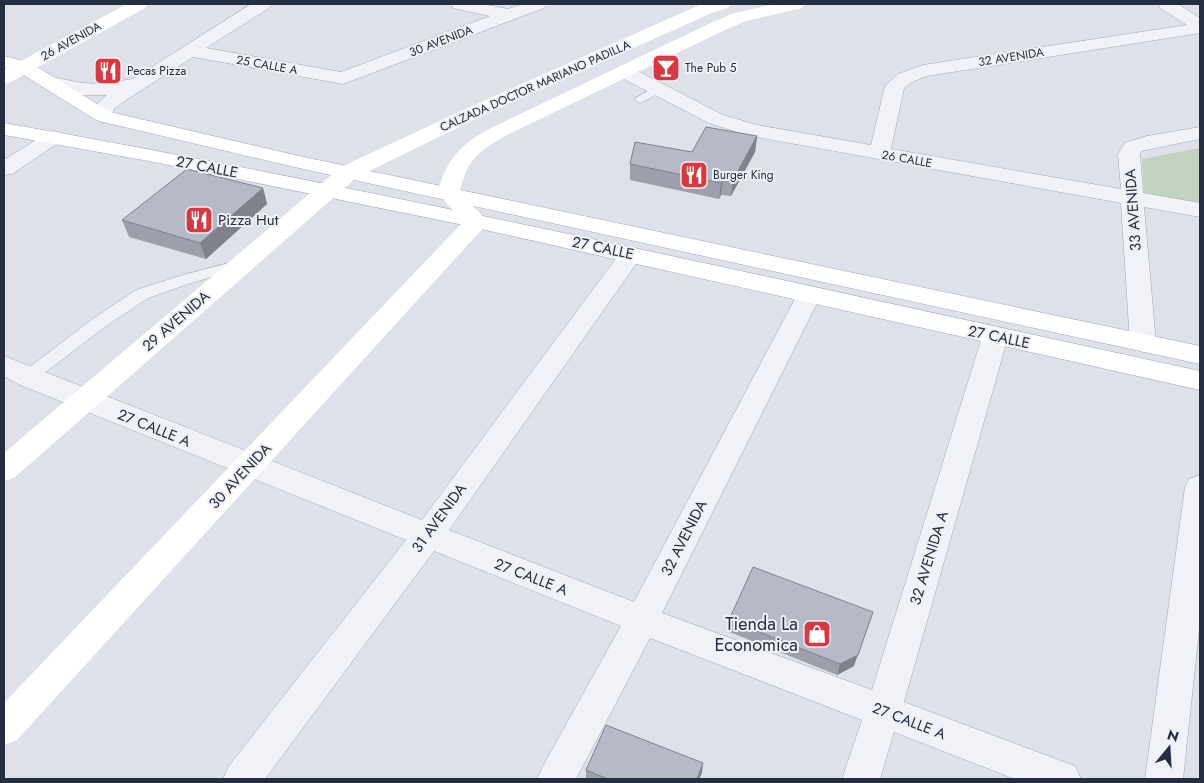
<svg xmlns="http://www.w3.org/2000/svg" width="1204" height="783" font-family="Jost,sans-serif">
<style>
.green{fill:#c2d4be}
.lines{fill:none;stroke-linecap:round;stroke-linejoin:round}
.lane-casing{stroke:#a3a7b3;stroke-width:1}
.street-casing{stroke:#a3a7b3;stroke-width:1}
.primary-casing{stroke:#9ca4b6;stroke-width:1}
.lane{fill:#f1f2f7;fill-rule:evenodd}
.street{fill:#f1f2f7;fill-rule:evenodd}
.secondary{fill:#fff;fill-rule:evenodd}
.primary{fill:#fff;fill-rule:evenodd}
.wall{fill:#9ca0aa}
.shaded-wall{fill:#7f828b}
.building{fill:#b5bac6;stroke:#7f828b}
.labels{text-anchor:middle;stroke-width:4;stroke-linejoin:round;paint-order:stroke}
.far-street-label{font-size:12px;fill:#262d41;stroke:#eef0f6}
.far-poi-label{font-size:12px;fill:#262d41;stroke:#eef0f6;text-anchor:start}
.street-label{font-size:15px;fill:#262d41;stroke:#eef0f6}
.poi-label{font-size:15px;fill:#262d41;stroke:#eef0f6;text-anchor:start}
.near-poi-label{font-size:18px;fill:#262d41;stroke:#eef0f6;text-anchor:end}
</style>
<rect width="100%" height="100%" fill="#dee1e9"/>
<path class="green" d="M 1200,148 L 1200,203 L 1144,193 L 1142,159 Z"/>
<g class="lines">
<defs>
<path id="lane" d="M 658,85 L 662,86 L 664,89 L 662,92 L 640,103 L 634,99 Z
M 240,260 L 245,262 L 248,265 L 245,268 L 194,282 L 148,298 L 106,326 L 34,381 L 28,383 L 22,381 L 19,377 L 22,373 L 94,318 L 136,290 L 183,275 Z"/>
<path id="street" d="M 251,4 L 272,4 L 269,8 L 206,48 L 341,72 L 490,16 L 453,8 L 451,4 L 482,4 L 508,9 L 523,4 L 547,4 L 544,8 L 343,84 L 193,57 L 123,102 L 114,109 L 110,120 L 103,122 L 96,120 L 93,116 L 94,107 L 107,95 L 82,95 L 45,87 L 42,83 L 45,79 L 52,77 L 82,83 L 100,84 L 133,79 Z
M 1158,4 L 1178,4 L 1200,18 L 1200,33 L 927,76 L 912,82 L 904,88 L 891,149 L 1121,189 L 1118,154 L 1125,143 L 1147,136 L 1200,127 L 1200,139 L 1141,151 L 1140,154 L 1143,193 L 1200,203 L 1200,217 L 1144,207 L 1156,343 L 1152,349 L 1143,352 L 1134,349 L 1130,343 L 1121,203 L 746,135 L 709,123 L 618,76 L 615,72 L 618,68 L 625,66 L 632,68 L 723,115 L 757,125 L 871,145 L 885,86 L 898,74 L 923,65 L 1187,25 L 1160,8 Z
M 54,131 L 61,133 L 64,137 L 61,141 L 12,174 L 4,175 L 4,160 L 47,133 Z
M 631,247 L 639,249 L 643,254 L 449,530 L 634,602 L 797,295 L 800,289 L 809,287 L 818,289 L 821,295 L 662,613 L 872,690 L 982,337 L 986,331 L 995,328 L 1004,331 L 1008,337 L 904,702 L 1075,766 L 1081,779 L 1015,779 L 894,732 L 880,779 L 842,779 L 862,720 L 650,638 L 576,779 L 537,779 L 543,766 L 621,626 L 434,551 L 265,779 L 223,779 L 229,766 L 406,540 L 18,384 L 4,376 L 4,356 L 422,520 L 623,249 Z
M 1200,475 L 1200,621 L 1183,779 L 1145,779 L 1185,487 L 1189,479 Z"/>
<path id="primary" d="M 4,56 L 31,63 L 110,112 L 299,156 L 1200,346 L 1200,364 L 299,168 L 103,122 L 96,120 L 17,71 L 4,68 Z
M 4,123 C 405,194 802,285 1200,371 L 1200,390 L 454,223 L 154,162 L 4,135 Z"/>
</defs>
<use href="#lane" class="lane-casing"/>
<use href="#street" class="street-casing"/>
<use href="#primary" class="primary-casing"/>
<use href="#lane" class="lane"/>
<use href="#street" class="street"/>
<path class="secondary" d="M 127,4 L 148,4 L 145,8 L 11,82 L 4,84 L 4,70 Z
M 702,4 L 731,4 L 728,8 L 714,12 L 486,114 L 357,177 L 14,478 L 4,481 L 4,453 L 341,167 L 472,106 Z
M 775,4 L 805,4 L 802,8 L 746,21 L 725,30 L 507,135 C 480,150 466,160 460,192 L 488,222 L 484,227 L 17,740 L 4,745 L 4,703 L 463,222 L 438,193 C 445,160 463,142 493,127 L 713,22 L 734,13 Z"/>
<use href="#primary" class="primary"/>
</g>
<path class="wall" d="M 757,136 L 755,152 L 731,196 L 721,195 L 719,199 L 630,180 L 630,164 L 692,152 Z
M 263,188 L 267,204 L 206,259 L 129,237 L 122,220 Z
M 729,620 L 854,666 L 837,675 L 727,631 Z
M 586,770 L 702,773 L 699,779 L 586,779 Z"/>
<path class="shaded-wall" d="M 757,136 L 755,152 L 731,196 L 733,180 Z
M 723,179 L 721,195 L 719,199 L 721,183 Z
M 263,188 L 267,204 L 206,259 L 200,243 Z
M 873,612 L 854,666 L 837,675 L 840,664 Z
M 703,763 L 702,773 L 699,779 L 697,779 Z"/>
<path class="building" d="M 706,127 L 757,136 L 733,180 L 723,179 L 721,183 L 630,164 L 635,142 L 692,152 Z
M 187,169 L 263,188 L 200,243 L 122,220 Z
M 753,567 L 873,612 L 858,655 L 840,664 L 729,620 Z
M 606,725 L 703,763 L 697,779 L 608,779 L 586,770 Z"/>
<defs>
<symbol id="bar-square" viewBox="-11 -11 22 22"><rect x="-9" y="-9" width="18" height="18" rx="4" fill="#d93840" stroke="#eef0f6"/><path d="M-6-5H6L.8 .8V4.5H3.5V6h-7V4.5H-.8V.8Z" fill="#fff"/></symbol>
<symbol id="restaurant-square" viewBox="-11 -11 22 22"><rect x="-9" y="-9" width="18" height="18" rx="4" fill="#d93840" stroke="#eef0f6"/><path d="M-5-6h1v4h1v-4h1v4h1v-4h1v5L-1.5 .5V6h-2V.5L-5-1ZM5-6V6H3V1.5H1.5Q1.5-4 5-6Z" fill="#fff"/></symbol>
<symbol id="shop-square" viewBox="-11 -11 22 22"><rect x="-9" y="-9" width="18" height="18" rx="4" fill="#d93840" stroke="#eef0f6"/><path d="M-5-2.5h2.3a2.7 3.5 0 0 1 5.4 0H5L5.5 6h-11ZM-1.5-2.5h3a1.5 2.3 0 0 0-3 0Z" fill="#fff"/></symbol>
</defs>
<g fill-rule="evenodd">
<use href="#bar-square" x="650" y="52" width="32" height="32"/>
<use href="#restaurant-square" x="92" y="55" width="32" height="32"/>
<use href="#restaurant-square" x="678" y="159" width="32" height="32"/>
<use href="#restaurant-square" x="183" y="204" width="32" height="32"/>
<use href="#shop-square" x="801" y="618" width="32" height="32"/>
</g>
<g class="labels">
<g class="far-street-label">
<text transform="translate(71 41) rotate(-29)" y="4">26 AVENIDA</text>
<text transform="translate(441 41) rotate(-21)" y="4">30 AVENIDA</text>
<text transform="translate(1011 57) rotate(-9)" y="4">32 AVENIDA</text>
<text transform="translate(267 65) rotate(10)" y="4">25 CALLE A</text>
<text transform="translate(535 86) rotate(-24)" y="4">CALZADA DOCTOR MARIANO PADILLA</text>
<text transform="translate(907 159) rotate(10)" y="4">26 CALLE</text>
</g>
<g class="far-poi-label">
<text x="685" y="72">The Pub 5</text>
<text x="127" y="75">Pecas Pizza</text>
<text x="713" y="179">Burger King</text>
</g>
<g class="street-label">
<text transform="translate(207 167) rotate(11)" y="5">27 CALLE</text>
<text transform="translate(1133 210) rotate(-94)" y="5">33 AVENIDA</text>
<text transform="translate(603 248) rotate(12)" y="5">27 CALLE</text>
<text transform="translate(176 321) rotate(-41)" y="5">29 AVENIDA</text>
<text transform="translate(999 337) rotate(12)" y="5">27 CALLE</text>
<text transform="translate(154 428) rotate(22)" y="5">27 CALLE A</text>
<text transform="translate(240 476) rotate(-47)" y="5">30 AVENIDA</text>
<text transform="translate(439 518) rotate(-54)" y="5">31 AVENIDA</text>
<text transform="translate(684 538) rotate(-63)" y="5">32 AVENIDA</text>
<text transform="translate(929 558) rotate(-73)" y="5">32 AVENIDA A</text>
<text transform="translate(531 577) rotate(21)" y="5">27 CALLE A</text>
<text transform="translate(909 721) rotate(21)" y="5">27 CALLE A</text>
</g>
<g class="poi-label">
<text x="218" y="225">Pizza Hut</text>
</g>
<g class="near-poi-label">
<text x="798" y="630">Tienda La<tspan x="798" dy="21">Economica</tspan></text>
</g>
</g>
<rect width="1204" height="783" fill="none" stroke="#262d41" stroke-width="10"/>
<g transform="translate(1169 748) rotate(18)" stroke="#eef0f6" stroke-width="4" paint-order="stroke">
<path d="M0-4L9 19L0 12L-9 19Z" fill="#262d41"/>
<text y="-8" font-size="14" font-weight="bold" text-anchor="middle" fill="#262d41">N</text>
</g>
</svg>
